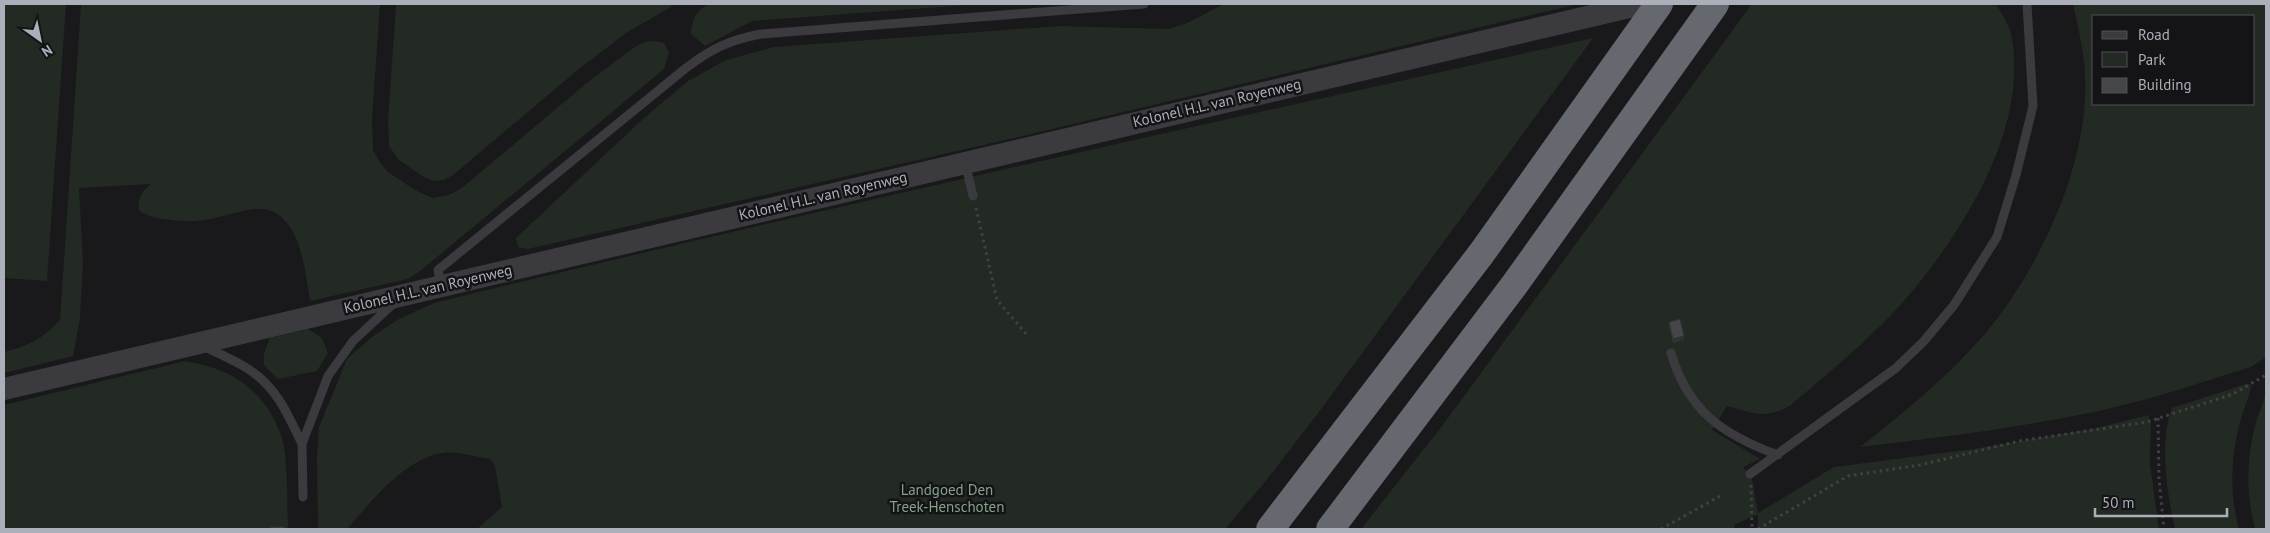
<svg xmlns="http://www.w3.org/2000/svg" width="2270" height="533" font-family="'PT Sans',sans-serif">
<style>
.green{fill:#232a24;fill-rule:evenodd}
.lines{fill:none;stroke-linecap:round;stroke-linejoin:round}
.path{stroke:#404146;stroke-width:3;stroke-dasharray:2.5 4;stroke-linecap:butt}
.service{stroke:#3a3a3f;stroke-width:9}
.tertiary{stroke:#3a3a3f;stroke-width:22}
.motorway{stroke:#666870;stroke-width:28}
.wall{fill:#3b3c40}
.shaded-wall{fill:#303134}
.building{fill:#45464a;stroke:#303134}
.labels{text-anchor:middle;stroke-width:5;stroke-linejoin:round;paint-order:stroke}
.street-label{font-size:15px;fill:#abafb9;stroke:#141316}
.park-label{font-size:15px;fill:#84a387;stroke:#141316}
</style>
<rect width="100%" height="100%" fill="#19181a"/>
<path class="green" d="M 4,4 L 66,4 L 47,281 L 4,278 Z
M 81,4 L 380,4 L 372,120 L 373,150 L 379,161 L 388,172 L 415,190 L 432,198 L 449,195 L 462,188 L 589,81 L 635,47 C 644,41 654,40 664,43 L 669,53 L 664,69 L 419,272 L 408,279 L 310,301 C 304,264 299,196 243,211 C 218,217 198,224 172,220 C 161,219 147,217 139,210 C 137,198 143,190 151,184 L 79,188 L 83,262 L 80,318 L 73,356 L 4,373 L 4,352 C 30,345 41,340 60,320 Z
M 396,4 L 676,4 L 626,33 L 579,69 L 453,175 L 444,180 L 434,181 L 422,176 L 399,160 L 389,146 L 388,121 Z
M 708,4 L 981,4 L 752,21 L 705,46 L 691,34 C 692,19 696,11 708,4 Z
M 1224,4 L 1578,4 L 1014,138 L 528,249 L 518,247 L 516,238 L 644,118 L 688,81 L 726,60 L 774,47 L 1060,26 L 1168,29 L 1185,24 Z
M 1752,4 L 1996,4 C 2002,15 2010,25 2012,38 C 2027,126 1968,223 1915,288 C 1879,332 1834,368 1791,405 C 1766,420 1754,413 1727,406 L 1712,430 L 1760,459 L 1743,467 L 1752,480 L 1758,513 L 1834,467 L 1973,449 L 2097,428 L 2148,415 L 2151,422 L 2150,464 L 2159,529 L 1758,529 L 1758,514 L 1734,525 L 1735,529 L 1361,529 L 1442,426 Z
M 2073,4 L 2266,4 L 2266,357 L 2251,367 C 2199,383 2147,401 2094,412 C 2017,428 1938,438 1860,447 C 1904,413 1947,377 1984,335 C 2039,270 2090,162 2085,75 C 2084,51 2078,27 2073,4 ZM 2094,16 L 2254,16 L 2254,104 L 2094,104 Z
M 1593,38 L 1322,408 L 1265,482 L 1225,529 L 477,529 L 502,507 L 495,466 L 490,459 C 475,457 457,451 443,453 C 405,458 371,502 347,529 L 318,529 L 317,457 L 319,427 L 347,359 L 373,336 L 399,319 L 434,303 C 819,209 1206,124 1593,38 Z
M 308,329 L 322,338 L 328,353 L 317,371 L 278,379 L 264,365 L 264,353 L 270,338 Z
M 185,361 C 221,367 250,380 270,412 C 276,423 282,434 284,447 C 288,473 287,501 288,528 L 4,529 L 4,405 Z
M 2246,384 L 2250,384 L 2251,388 C 2248,400 2243,410 2240,422 C 2231,458 2229,493 2239,529 L 2175,529 C 2167,494 2159,442 2172,408 Z
M 2266,393 L 2266,529 L 2255,529 C 2246,494 2246,461 2255,426 C 2258,414 2263,404 2266,393 Z"/>
<g class="lines">
<path class="path" d="M 976,208 L 997,300 L 1028,336
M 2158,418 L 2159,479 L 2164,529
M 1751,485 L 1752,529
M 1661,529 L 1722,495
M 1758,529 L 1848,476 L 1920,465 L 2019,441 L 2147,422 L 2233,394 L 2266,375"/>
<path class="service" d="M 965,162 L 973,196
M 441,286 L 438,270 L 686,68 C 711,49 729,40 761,34 L 1144,4
M 203,346 C 219,354 237,361 251,371 C 277,388 289,417 302,444
M 1671,353 C 1688,411 1723,435 1778,455
M 1750,474 L 1896,368 L 1924,341 L 1954,305 L 1997,237 L 2016,175 L 2033,106 L 2027,4
M 303,497 L 302,444 L 328,376 L 353,341 L 394,303"/>
<path class="tertiary" d="M 4,389 L 1642,4"/>
<path class="motorway" d="M 1270,529 L 1481,254 L 1659,4
M 1330,529 L 1515,284 L 1715,4"/>
</g>
<path class="wall" d="M 1669,322 L 1684,340 L 1673,343 L 1669,326 Z"/>
<path class="shaded-wall" d="M 1684,336 L 1684,340 L 1673,343 L 1673,339 Z"/>
<path class="building" d="M 1680,319 L 1684,336 L 1673,339 L 1669,322 Z
M 271,527 L 284,527 L 284,529 L 270,529 Z"/>
<g class="labels">
<g class="street-label">
<text transform="translate(1217 103) rotate(-13)" y="5">Kolonel H.L. van Royenweg</text>
<text transform="translate(823 196) rotate(-13)" y="5">Kolonel H.L. van Royenweg</text>
<text transform="translate(428 289) rotate(-13)" y="5">Kolonel H.L. van Royenweg</text>
</g>
<g class="park-label">
<text x="947" y="495">Landgoed Den<tspan x="947" dy="17">Treek-Henschoten</tspan></text>
</g>
</g>
<rect width="2270" height="533" fill="none" stroke="#abafb9" stroke-width="10"/>
<rect x="2092" y="15" width="162" height="90" fill="#141316" stroke="#505157"/>
<rect x="2102" y="31" width="25" height="8" fill="#3a3a3f" stroke="#505157"/>
<text x="2138" y="40" font-size="15" fill="#abafb9">Road</text>
<rect x="2102" y="52" width="25" height="15" fill="#232a24" stroke="#505157"/>
<text x="2138" y="65" font-size="15" fill="#abafb9">Park</text>
<rect x="2102" y="78" width="25" height="15" fill="#45464a" stroke="#505157"/>
<text x="2138" y="90" font-size="15" fill="#abafb9">Building</text>
<g transform="translate(40 40) rotate(147)" stroke="#141316" stroke-width="4" paint-order="stroke">
<path d="M0-4L9 19L0 12L-9 19Z" fill="#abafb9"/>
<text y="-8" font-size="14" font-weight="bold" text-anchor="middle" fill="#abafb9">N</text>
</g>
<path d="M2095 508v8h132v-8" fill="none" stroke="#abafb9" stroke-width="2.5"/>
<text x="2102" y="508" font-size="15" fill="#abafb9" stroke="#141316" stroke-width="4" paint-order="stroke">50 m</text>
</svg>
